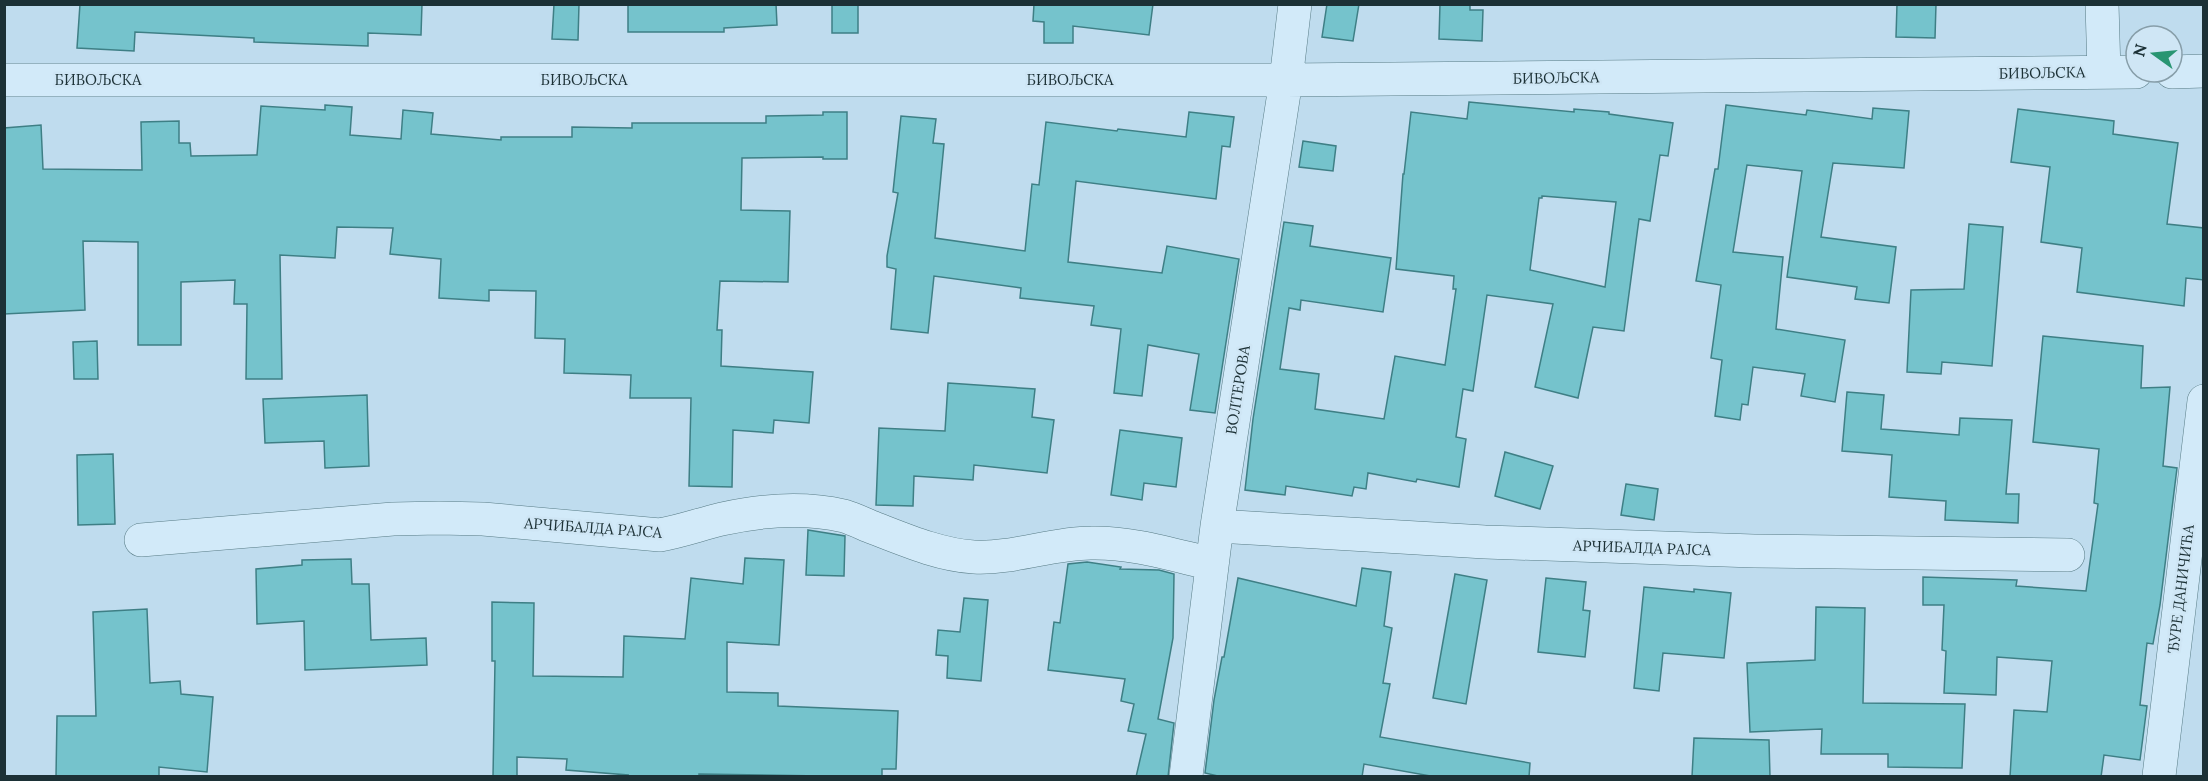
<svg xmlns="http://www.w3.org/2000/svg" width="2208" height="781" font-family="Lora,serif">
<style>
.building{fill:#75c3cc;stroke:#3e7f85;stroke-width:1.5;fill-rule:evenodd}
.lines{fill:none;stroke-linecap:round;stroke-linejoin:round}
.minor-casing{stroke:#587c86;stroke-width:34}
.minor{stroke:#d2eaf9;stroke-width:33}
.labels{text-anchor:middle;stroke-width:5;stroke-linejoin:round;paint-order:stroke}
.street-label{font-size:15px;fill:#1c3136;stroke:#cfe6f5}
</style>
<rect width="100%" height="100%" fill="#bfdcee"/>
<path class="building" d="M 80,4 L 422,4 L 421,35 L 368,33 L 368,46 L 254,42 L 254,38 L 135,32 L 134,51 L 77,48 Z
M 554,4 L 579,4 L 578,40 L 552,39 Z
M 628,4 L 776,4 L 777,25 L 724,28 L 724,32 L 628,32 Z
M 832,4 L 858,4 L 858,33 L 832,33 Z
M 1034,4 L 1153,4 L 1149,35 L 1073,26 L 1073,43 L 1044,43 L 1044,22 L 1033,21 Z
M 1327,4 L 1359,4 L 1353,41 L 1322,37 Z
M 1440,4 L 1470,4 L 1470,10 L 1483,10 L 1482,41 L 1439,39 Z
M 1897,4 L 1936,4 L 1935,38 L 1896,37 Z
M 1469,102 L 1574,112 L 1574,109 L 1609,112 L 1609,114 L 1673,123 L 1668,156 L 1660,155 L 1650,221 L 1639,219 L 1624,331 L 1593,327 L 1578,398 L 1535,387 L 1553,304 L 1487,295 L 1473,391 L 1463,389 L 1456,437 L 1466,439 L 1459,487 L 1417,479 L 1416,482 L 1368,473 L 1366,489 L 1354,487 L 1352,496 L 1286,486 L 1285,495 L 1245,490 L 1253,419 L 1284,222 L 1313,226 L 1310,246 L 1391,258 L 1383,312 L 1301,300 L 1300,310 L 1289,308 L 1280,369 L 1319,374 L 1315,409 L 1384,419 L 1395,356 L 1445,365 L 1456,289 L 1453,289 L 1454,276 L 1396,269 L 1403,174 L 1404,174 L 1411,112 L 1467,119 ZM 1542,196 L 1616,202 L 1605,287 L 1530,270 L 1539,198 L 1542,198 Z
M 325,105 L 352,107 L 350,135 L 401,139 L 403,110 L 433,113 L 431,134 L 501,140 L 501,137 L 572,137 L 572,127 L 632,128 L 632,123 L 766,123 L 766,116 L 823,115 L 823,112 L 847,112 L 847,159 L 823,159 L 823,157 L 742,158 L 741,210 L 790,211 L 788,282 L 720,281 L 717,330 L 722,330 L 721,366 L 813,372 L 809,423 L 774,420 L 773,433 L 733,430 L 732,487 L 689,486 L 691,398 L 630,398 L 631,375 L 564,373 L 565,339 L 535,338 L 536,291 L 489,290 L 489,301 L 439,298 L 441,259 L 390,254 L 393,228 L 337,227 L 335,258 L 280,255 L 282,379 L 246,379 L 247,304 L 234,304 L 235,280 L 181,282 L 181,345 L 138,345 L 138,242 L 83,241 L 85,310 L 4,314 L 4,128 L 41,125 L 43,169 L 142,170 L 141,122 L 179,121 L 179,143 L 190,143 L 191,156 L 257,155 L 261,106 L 325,110 Z
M 1726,105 L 1806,115 L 1807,110 L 1872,119 L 1873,108 L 1909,111 L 1904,168 L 1833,163 L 1821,237 L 1896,247 L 1889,303 L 1855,299 L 1857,287 L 1787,277 L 1802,171 L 1747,165 L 1733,252 L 1783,257 L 1776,329 L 1845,340 L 1835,402 L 1801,396 L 1805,374 L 1753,367 L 1748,405 L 1742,404 L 1740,420 L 1715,416 L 1722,360 L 1711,358 L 1721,285 L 1696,281 L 1715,169 L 1718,169 Z
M 2018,109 L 2114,121 L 2113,134 L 2178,143 L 2167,224 L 2204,228 L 2204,280 L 2186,278 L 2184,306 L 2077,292 L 2082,248 L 2041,242 L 2050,167 L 2011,162 Z
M 1189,112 L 1234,117 L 1230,147 L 1222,146 L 1216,199 L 1076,181 L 1068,262 L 1162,273 L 1167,246 L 1239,259 L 1215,413 L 1190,410 L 1199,354 L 1148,345 L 1142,396 L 1114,393 L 1121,329 L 1091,325 L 1094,306 L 1020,298 L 1021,288 L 934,276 L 928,333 L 891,329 L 896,269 L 887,267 L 887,256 L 898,193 L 893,192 L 901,116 L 936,119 L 933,143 L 944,144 L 935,238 L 1025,251 L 1032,184 L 1039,185 L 1046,122 L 1117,131 L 1118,129 L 1186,137 Z
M 1303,141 L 1336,146 L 1333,171 L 1299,167 Z
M 1969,224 L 2003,227 L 1992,366 L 1942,362 L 1941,374 L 1907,372 L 1911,290 L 1964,289 Z
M 2043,336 L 2143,346 L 2141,388 L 2170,387 L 2163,466 L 2177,468 L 2160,605 L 2153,644 L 2147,643 L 2140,705 L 2147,706 L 2140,760 L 2104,755 L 2101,777 L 2010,777 L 2014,710 L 2047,712 L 2052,661 L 1997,657 L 1996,695 L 1944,693 L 1946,651 L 1942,650 L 1944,605 L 1923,605 L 1923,577 L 2017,580 L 2016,586 L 2086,591 L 2098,504 L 2094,503 L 2099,449 L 2033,442 Z
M 97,341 L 98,379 L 74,379 L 73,342 Z
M 948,383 L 1035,389 L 1032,417 L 1054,420 L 1047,473 L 974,465 L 973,480 L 914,476 L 913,506 L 876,505 L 879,428 L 945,431 Z
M 1847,392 L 1884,395 L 1881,429 L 1959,435 L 1960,418 L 2012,420 L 2006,494 L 2019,494 L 2018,523 L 1945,520 L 1946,501 L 1889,497 L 1892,455 L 1842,451 Z
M 367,395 L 369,466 L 325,468 L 324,441 L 265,443 L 263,399 Z
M 1120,430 L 1182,438 L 1176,487 L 1144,483 L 1142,500 L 1111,495 Z
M 1505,452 L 1553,466 L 1540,509 L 1495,496 Z
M 113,454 L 115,524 L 78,525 L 77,455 Z
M 1626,484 L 1658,489 L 1654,520 L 1621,515 Z
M 808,530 L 845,536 L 844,576 L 806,575 Z
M 745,558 L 784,560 L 779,645 L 727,642 L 727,692 L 778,693 L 778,706 L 898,711 L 896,769 L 882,769 L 882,777 L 699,774 L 699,777 L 627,777 L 628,775 L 566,770 L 567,759 L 517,757 L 517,777 L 493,777 L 495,661 L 492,661 L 492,602 L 534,603 L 533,676 L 623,677 L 624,636 L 685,639 L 691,578 L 743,584 Z
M 351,559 L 352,584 L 369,584 L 371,640 L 426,638 L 427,665 L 305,670 L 304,621 L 257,624 L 256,569 L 302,565 L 302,560 Z
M 1087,562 L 1121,567 L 1120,569 L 1159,570 L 1174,574 L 1173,638 L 1158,719 L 1174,723 L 1168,777 L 1136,777 L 1146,734 L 1128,731 L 1134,704 L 1121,701 L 1125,679 L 1048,670 L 1054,622 L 1060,623 L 1068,564 Z
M 1362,568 L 1391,572 L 1384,626 L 1392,628 L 1383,683 L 1390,684 L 1380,737 L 1530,763 L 1529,777 L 1436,777 L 1364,764 L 1362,777 L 1222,777 L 1205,773 L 1214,700 L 1222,657 L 1224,657 L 1238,578 L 1356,606 Z
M 1455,574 L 1487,580 L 1466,704 L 1433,698 Z
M 1546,578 L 1586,582 L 1583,610 L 1590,611 L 1585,657 L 1538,652 Z
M 1644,587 L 1694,592 L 1694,589 L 1731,593 L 1724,658 L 1663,653 L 1659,691 L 1634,688 Z
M 964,598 L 988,600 L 981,681 L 947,678 L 948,656 L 936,655 L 938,630 L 960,632 Z
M 1816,607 L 1865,608 L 1863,703 L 1965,704 L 1962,768 L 1888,767 L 1888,754 L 1821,754 L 1822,729 L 1750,732 L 1747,663 L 1815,660 Z
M 147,609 L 150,683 L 180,681 L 181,694 L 213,697 L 207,772 L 159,767 L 159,777 L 56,777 L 57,716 L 96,716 L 93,612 Z
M 1694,738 L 1769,740 L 1770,777 L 1692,777 Z"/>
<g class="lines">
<defs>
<path id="minor" d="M 2102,4 L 2104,72
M 2172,72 L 2204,71
M 4,80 L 1286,80 L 2136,72
M 1217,526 L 1485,542 L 1754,551 L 2068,555
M 141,540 L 393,519 L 439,518 L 483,519 L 660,535 C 682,531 701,524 722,519 C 762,510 804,507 844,516 C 854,519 864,524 874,528 C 905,540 940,555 974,557 C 1013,559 1052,543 1091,543 C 1132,542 1173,555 1212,564
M 1186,776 L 1217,526 L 1286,80 L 1295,4
M 2159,776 L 2204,401"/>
</defs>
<use href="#minor" class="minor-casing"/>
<use href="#minor" class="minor"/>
</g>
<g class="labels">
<g class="street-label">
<text transform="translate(2042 73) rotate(-1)" y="5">БИВОЉСКА</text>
<text transform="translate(1556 78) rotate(-1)" y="5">БИВОЉСКА</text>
<text x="98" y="85">БИВОЉСКА</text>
<text x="584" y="85">БИВОЉСКА</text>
<text x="1070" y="85">БИВОЉСКА</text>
<text transform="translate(1238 390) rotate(-81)" y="5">ВОЛТЕРОВА</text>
<text transform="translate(593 528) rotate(4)" y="5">АРЧИБАЛДА РАЈСА</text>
<text transform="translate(1642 548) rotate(2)" y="5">АРЧИБАЛДА РАЈСА</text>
<text transform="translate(2181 589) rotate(-83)" y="5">ЂУРЕ ДАНИЧИЋА</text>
</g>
</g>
<rect width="2208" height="781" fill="none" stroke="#1c3136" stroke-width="12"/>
<g transform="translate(2154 54) rotate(285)"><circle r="28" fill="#cfe6f5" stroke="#879ea9" stroke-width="1.5"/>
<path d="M0-4.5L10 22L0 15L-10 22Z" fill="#289572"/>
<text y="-9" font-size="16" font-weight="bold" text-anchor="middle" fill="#1c3136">N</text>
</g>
</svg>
